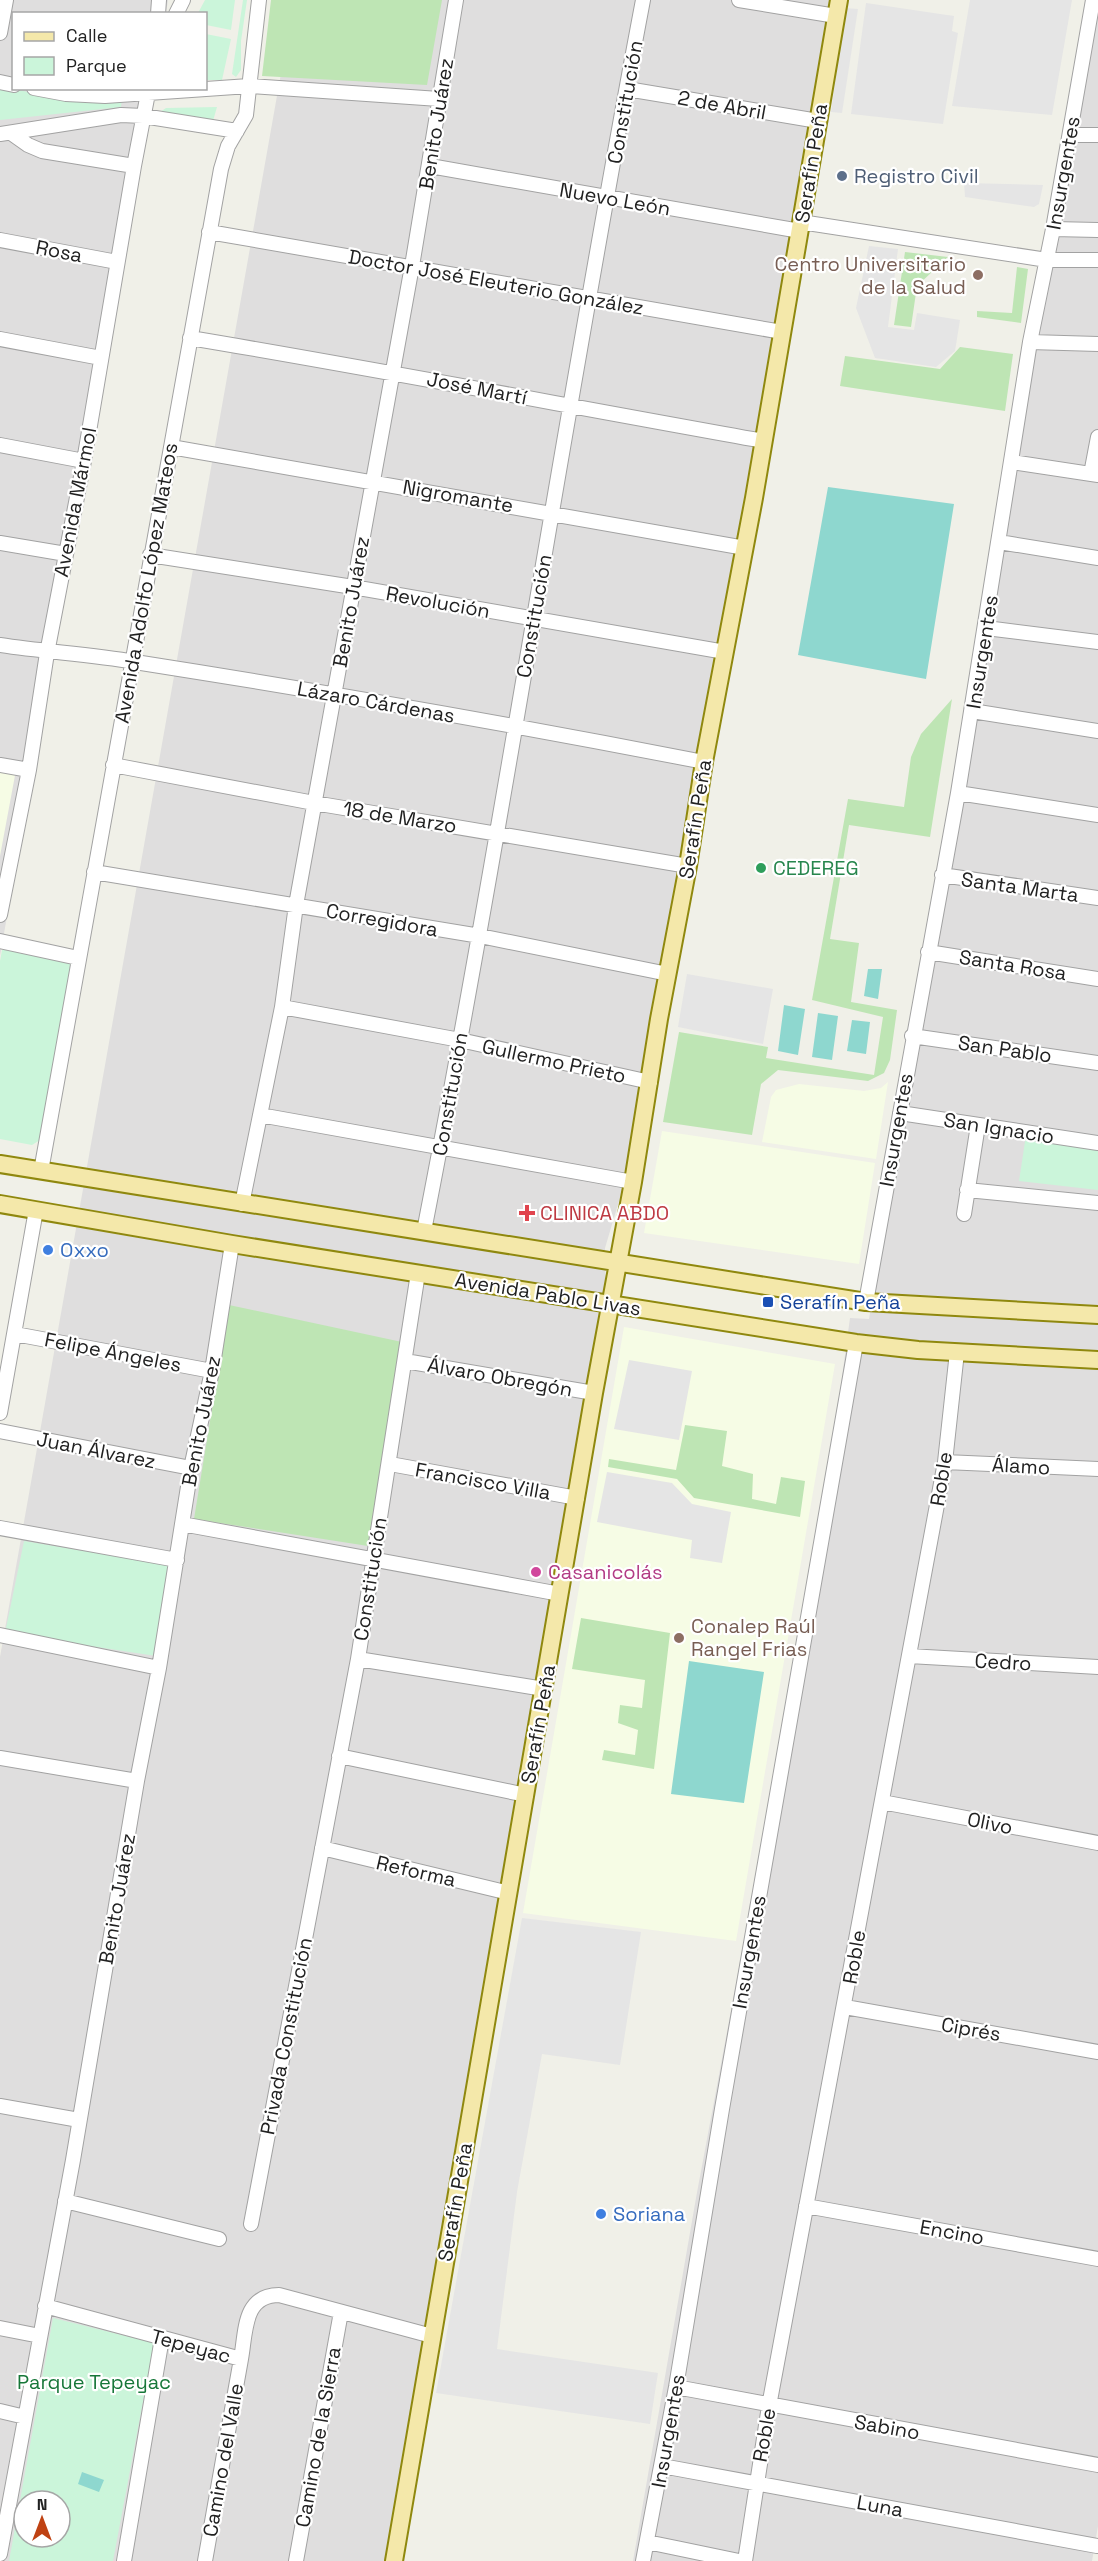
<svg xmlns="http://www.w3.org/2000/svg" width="1098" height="2561" font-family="'Space Grotesk',sans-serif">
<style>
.residential{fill:#dfdede;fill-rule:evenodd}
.education{fill:#f6fce5}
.grass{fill:#bee5b4}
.park{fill:#cbf5da;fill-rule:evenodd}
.pitch{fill:#8ed7cf}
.parking{fill:#e5e5e5}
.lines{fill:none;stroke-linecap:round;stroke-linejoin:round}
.minor-casing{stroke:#a2a2a2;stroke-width:16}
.major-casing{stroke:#8f880e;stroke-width:20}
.minor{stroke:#fff;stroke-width:14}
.major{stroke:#f4e8aa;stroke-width:16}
.service-dot{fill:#5c6f8a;stroke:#fff;stroke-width:2}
.education-dot{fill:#8d6e63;stroke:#fff;stroke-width:2}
.leisure-dot{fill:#2e9e5b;stroke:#fff;stroke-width:2}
.health-dot{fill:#e0444e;stroke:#fff;stroke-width:2}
.shop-dot{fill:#3f7fe0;stroke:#fff;stroke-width:2}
.transit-dot{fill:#1a4fb4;stroke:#fff;stroke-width:2}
.hotel-dot{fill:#d1479c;stroke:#fff;stroke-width:2}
.labels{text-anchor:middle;stroke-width:4.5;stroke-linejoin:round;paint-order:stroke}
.street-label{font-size:20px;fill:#212121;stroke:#fff}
.service-label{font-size:20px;fill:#4e5e75;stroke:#fff;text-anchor:start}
.education-label{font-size:20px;fill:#785e54;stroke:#fff;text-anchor:end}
.leisure-label{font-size:20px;fill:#27864d;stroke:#fff;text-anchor:start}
.health-label{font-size:20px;fill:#be3a42;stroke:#fff;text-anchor:start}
.shop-label{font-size:20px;fill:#366cbe;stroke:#fff;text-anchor:start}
.transit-label{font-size:20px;fill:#164399;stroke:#fff;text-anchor:start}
.hotel-label{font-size:20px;fill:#b23c85;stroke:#fff;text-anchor:start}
.park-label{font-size:20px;fill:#177739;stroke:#fff}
</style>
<rect width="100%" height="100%" fill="#f0f0e8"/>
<path class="residential" d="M 0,0 L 168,0 L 166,13 L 14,14 L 14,88 L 153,89 L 0,956 Z
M 294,0 L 831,0 L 641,1127 L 605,1248 L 606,1331 L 393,2561 L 0,2561 L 0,1657 ZM 24,2501 L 60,2501 L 60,2537 L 24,2537 Z
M 1098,0 L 1098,2526 L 1092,2561 L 633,2561 L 696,2198 L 823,1517 L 850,1318 L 869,1319 L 968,724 Z"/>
<path class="education" d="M 0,767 L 16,770 L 0,856 Z
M 888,1082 L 876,1159 L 762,1142 L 771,1097 L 776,1090 L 799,1084 L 864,1091 L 881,1088 Z
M 662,1131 L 875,1163 L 859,1264 L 644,1233 Z
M 624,1327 L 835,1364 L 736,1941 L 523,1913 Z"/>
<path class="grass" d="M 271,0 L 442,0 L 427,85 L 262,76 Z
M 905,252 L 948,257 L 917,286 L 911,327 L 894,325 Z
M 1017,267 L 1028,269 L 1021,323 L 977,317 L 977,311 L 1012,313 Z
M 960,347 L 1013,354 L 1005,411 L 840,386 L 845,356 L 940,369 Z
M 952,699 L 930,837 L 849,825 L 830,939 L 859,943 L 851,1002 L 897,1010 L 890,1060 L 884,1073 L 868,1081 L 778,1070 L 761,1084 L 752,1135 L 663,1122 L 679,1032 L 768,1047 L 766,1058 L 874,1075 L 883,1017 L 812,1000 L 848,799 L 904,807 L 911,757 L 921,734 Z
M 229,1305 L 402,1342 L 368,1546 L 194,1519 Z
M 685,1425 L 727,1431 L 722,1466 L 753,1474 L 752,1499 L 776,1504 L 781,1477 L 805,1481 L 800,1517 L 694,1498 L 677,1479 L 608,1467 L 609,1459 L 676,1470 Z
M 581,1618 L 670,1633 L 654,1769 L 602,1760 L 604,1750 L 635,1755 L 638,1730 L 618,1723 L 620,1705 L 642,1708 L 645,1680 L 572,1669 Z"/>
<path class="park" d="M 205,0 L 235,0 L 231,30 L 206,25 L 206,14 L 198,13 Z
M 243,0 L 247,0 L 241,41 L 241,70 L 236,77 L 232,74 Z
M 206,34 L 231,39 L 222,80 L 206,80 Z
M 0,86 L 51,97 L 122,99 L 121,107 L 0,120 Z
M 217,107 L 213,121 L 160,112 L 166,108 Z
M 10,946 L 67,958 L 71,963 L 40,1140 L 32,1145 L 0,1139 L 0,961 L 2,950 Z
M 1026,1135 L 1098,1148 L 1098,1190 L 1019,1181 Z
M 24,1541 L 169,1565 L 156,1656 L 5,1633 Z
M 53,2318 L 154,2343 L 113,2561 L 9,2561 ZM 24,2501 L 60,2501 L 60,2537 L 24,2537 Z"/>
<path class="pitch" d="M 828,487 L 954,504 L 926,679 L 798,655 Z
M 868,969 L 882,969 L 878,999 L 864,996 Z
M 784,1005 L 805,1009 L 798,1055 L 778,1051 Z
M 818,1013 L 838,1016 L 832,1060 L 812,1057 Z
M 852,1020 L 870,1022 L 866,1054 L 847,1051 Z
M 689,1661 L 764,1672 L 744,1803 L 671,1794 Z
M 82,2472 L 104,2480 L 99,2492 L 78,2484 Z"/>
<path class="parking" d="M 970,0 L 1072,0 L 1052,115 L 952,106 Z
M 866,3 L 954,16 L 952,31 L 958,33 L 943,124 L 851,114 Z
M 845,8 L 858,9 L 842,113 L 831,112 Z
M 964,183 L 1043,185 L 1039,204 L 1034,207 L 965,197 Z
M 869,246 L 898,249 L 888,327 L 914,330 L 917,313 L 960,320 L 955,351 L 936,367 L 875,358 L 856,308 Z
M 687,974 L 773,989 L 763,1044 L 678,1027 Z
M 629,1360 L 692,1371 L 679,1440 L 614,1429 Z
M 607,1472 L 672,1483 L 692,1504 L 731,1512 L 722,1563 L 690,1558 L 692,1540 L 597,1522 Z
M 522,1918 L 641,1932 L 620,2065 L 542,2054 L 517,2192 L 497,2349 L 658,2373 L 650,2424 L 436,2393 Z"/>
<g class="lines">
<defs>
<path id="minor" d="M 739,0 L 836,16
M 158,14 L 159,0
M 176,14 L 183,0
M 0,33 L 6,0
M 0,82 L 14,85
M 34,88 L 66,94 L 105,96 L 249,86 L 439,99
M 627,89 L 818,121
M 11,133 L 28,145 L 42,151 L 134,166
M 0,134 L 121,115 L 143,116 L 237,131
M 1070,135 L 1098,135
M 430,166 L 800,231
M 801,222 L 1047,260 L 1098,260
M 1053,229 L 1098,230
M 209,232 L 782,332
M 0,240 L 117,262
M 190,338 C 382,370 573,407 764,441
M 0,339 L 101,358
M 1030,342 L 1098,344
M 0,445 L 84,461
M 171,447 L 745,548
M 1012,462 L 1098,475
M 1091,474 L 1098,437
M 999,542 L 1098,558
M 0,543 L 66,554
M 150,555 L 353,587 L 725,652
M 986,628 L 1098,642
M 0,645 C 45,652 90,654 135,662 C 326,692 515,725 704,762
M 972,711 L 1098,731
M 0,765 L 29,770
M 113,765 L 314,803 L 688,866
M 958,793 L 1098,815
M 94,872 L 480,936 L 668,974
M 942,875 L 1098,898
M 0,915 L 29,770 L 47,653 L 84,461 L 134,166 L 149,88
M 0,941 L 78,958
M 928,952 L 1098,979
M 282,1007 L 460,1040 L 650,1082
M 912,1036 L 1098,1063
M 900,1113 L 1098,1143
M 260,1115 L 633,1182
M 41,1171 L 221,169 L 228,146 L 246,115 L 259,0
M 967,1190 L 1098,1203
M 242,1204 L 282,1007 L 296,905 L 412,266 L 456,0
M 964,1214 L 978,1125
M 424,1231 C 504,822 565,410 643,0
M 866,1302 L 958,793 L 1030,342 L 1053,229 L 1093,0
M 15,1334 L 212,1371
M 405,1361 L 594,1393
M 0,1413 L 36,1210
M 0,1431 L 191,1468
M 945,1462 L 1098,1469
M 390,1464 L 577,1498
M 182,1524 L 560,1594
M 0,1528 L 177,1560
M 0,1635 L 159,1668
M 909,1656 L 1098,1667
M 358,1659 L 544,1689
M 339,1756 L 526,1795
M 0,1758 L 137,1781
M 882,1802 L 1098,1843
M 322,1848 L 509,1893
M 845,2007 L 1098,2052
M 0,2106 L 79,2120
M 65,2201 L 219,2239
M 806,2206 L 1098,2259
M 251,2224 L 358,1659 L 418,1273
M 45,2306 L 241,2359 C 246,2332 243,2295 279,2295 L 432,2336
M 0,2328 L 40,2336
M 676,2387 L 1098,2465
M 0,2411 L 25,2417
M 662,2466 L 1097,2546
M 647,2542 L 739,2561
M 0,2554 L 73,2160 L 137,1781 L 159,1668 L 191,1468 L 212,1371 L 232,1244
M 124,2561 L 162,2338
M 205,2561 L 241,2359
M 296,2561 L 341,2312
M 643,2561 L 676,2387 L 722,2109 L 856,1343
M 745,2561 L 769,2406 L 945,1462 L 957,1352"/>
<path id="major" d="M 0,1164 L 866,1302 L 1098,1315
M 0,1204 L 232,1244 L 856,1343 L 918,1350 L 1098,1360
M 394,2561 L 594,1393 L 633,1182 L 659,1019 L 688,866 L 704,762 L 754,498 L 839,0"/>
</defs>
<use href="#minor" class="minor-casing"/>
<use href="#major" class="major-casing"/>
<use href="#minor" class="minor"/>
<use href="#major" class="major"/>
</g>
<circle class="service-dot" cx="842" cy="176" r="6"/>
<g class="education-dot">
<circle cx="978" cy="275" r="6"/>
<circle cx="679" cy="1638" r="6"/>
</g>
<circle class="leisure-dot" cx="761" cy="868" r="6"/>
<path class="health-dot" d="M524 1204h6v6h6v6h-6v6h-6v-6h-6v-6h6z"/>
<g class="shop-dot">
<circle cx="48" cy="1250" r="6"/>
<circle cx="601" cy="2214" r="6"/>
</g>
<rect class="transit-dot" x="762" y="1296" width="12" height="12" rx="3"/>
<circle class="hotel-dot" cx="536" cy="1572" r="6"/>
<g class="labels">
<g class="street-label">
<text transform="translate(625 102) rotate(-80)" y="7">Constitución</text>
<text transform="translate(722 105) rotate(10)" y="7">2 de Abril</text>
<text transform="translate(436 124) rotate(-81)" y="7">Benito Juárez</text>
<text transform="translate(811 163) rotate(-81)" y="7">Serafín Peña</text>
<text transform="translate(1063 173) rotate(-80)" y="7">Insurgentes</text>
<text transform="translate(615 199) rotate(10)" y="7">Nuevo León</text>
<text transform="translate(59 251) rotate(11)" y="7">Rosa</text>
<text transform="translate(496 282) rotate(10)" y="7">Doctor José Eleuterio González</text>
<text transform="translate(477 388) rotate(11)" y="7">José Martí</text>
<text transform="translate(458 496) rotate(10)" y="7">Nigromante</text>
<text transform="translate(75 502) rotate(-79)" y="7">Avenida Mármol</text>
<text transform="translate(146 583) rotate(-80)" y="7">Avenida Adolfo López Mateos</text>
<text transform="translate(351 602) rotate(-80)" y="7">Benito Juárez</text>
<text transform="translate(438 602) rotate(10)" y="7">Revolución</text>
<text transform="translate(534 616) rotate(-80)" y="7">Constitución</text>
<text transform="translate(982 652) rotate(-81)" y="7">Insurgentes</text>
<text transform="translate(376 702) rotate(10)" y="7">Lázaro Cárdenas</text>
<text transform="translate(400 817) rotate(9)" y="7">18 de Marzo</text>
<text transform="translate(695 819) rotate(-81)" y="7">Serafín Peña</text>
<text transform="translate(1020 887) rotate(8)" y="7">Santa Marta</text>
<text transform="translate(382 920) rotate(10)" y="7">Corregidora</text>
<text transform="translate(1013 965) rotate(9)" y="7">Santa Rosa</text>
<text transform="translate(1005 1049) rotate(8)" y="7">San Pablo</text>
<text transform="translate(554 1061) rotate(12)" y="7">Gullermo Prieto</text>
<text transform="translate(450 1094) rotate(-80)" y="7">Constitución</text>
<text transform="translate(999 1128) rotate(9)" y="7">San Ignacio</text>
<text transform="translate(896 1130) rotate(-80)" y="7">Insurgentes</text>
<text transform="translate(548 1294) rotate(9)" y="7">Avenida Pablo Livas</text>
<text transform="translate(113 1352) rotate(11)" y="7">Felipe Ángeles</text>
<text transform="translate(500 1377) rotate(10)" y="7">Álvaro Obregón</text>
<text transform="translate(201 1421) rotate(-79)" y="7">Benito Juárez</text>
<text transform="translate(96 1450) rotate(11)" y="7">Juan Álvarez</text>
<text transform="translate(1021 1466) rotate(3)" y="7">Álamo</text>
<text transform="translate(941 1479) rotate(-81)" y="7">Roble</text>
<text transform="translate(483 1481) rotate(10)" y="7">Francisco Villa</text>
<text transform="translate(370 1579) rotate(-81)" y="7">Constitución</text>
<text transform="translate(1003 1662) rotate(3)" y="7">Cedro</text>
<text transform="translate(538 1724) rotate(-80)" y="7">Serafín Peña</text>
<text transform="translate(990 1823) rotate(11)" y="7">Olivo</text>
<text transform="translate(416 1871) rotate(13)" y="7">Reforma</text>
<text transform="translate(117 1899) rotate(-80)" y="7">Benito Juárez</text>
<text transform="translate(749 1952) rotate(-80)" y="7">Insurgentes</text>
<text transform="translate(854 1957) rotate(-80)" y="7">Roble</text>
<text transform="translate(971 2029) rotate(10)" y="7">Ciprés</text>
<text transform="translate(286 2036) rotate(-79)" y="7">Privada Constitución</text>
<text transform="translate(455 2202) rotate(-80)" y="7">Serafín Peña</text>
<text transform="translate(952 2232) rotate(10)" y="7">Encino</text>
<text transform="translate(191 2346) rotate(15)" y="7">Tepeyac</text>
<text transform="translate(887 2427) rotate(10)" y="7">Sabino</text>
<text transform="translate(668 2431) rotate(-80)" y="7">Insurgentes</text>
<text transform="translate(764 2435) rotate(-80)" y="7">Roble</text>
<text transform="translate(318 2437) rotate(-80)" y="7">Camino de la Sierra</text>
<text transform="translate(223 2460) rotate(-80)" y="7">Camino del Valle</text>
<text transform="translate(880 2506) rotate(10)" y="7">Luna</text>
</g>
<g class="service-label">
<text x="854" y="183">Registro Civil</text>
</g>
<g class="education-label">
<text x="966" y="271">Centro Universitario<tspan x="966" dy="23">de la Salud</tspan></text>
<text x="691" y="1633" text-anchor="start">Conalep Raúl<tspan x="691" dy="23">Rangel Frias</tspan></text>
</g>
<g class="leisure-label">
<text x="773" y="875">CEDEREG</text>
</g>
<g class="health-label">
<text x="540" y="1220">CLINICA ABDO</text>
</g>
<g class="shop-label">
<text x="60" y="1257">Oxxo</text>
<text x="613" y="2221">Soriana</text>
</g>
<g class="transit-label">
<text x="780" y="1309">Serafín Peña</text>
</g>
<g class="hotel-label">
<text x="548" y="1579">Casanicolás</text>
</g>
<g class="park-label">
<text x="94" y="2389">Parque Tepeyac</text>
</g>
</g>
<rect x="12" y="12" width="195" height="78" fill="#ffffff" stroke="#a6a6a6" stroke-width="1.5"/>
<rect x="24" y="32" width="30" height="9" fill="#f4e8aa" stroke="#a6a6a6" stroke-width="1.5"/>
<text x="66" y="42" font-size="18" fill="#212121">Calle</text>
<rect x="24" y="57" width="30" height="18" fill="#cbf5da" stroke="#a6a6a6" stroke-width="1.5"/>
<text x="66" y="72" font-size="18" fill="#212121">Parque</text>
<g transform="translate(42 2519)"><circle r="28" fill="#ffffff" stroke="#a6a6a6" stroke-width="1.5"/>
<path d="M0-4.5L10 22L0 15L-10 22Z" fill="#bf4213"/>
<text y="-9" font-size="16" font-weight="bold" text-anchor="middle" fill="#212121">N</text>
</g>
</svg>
